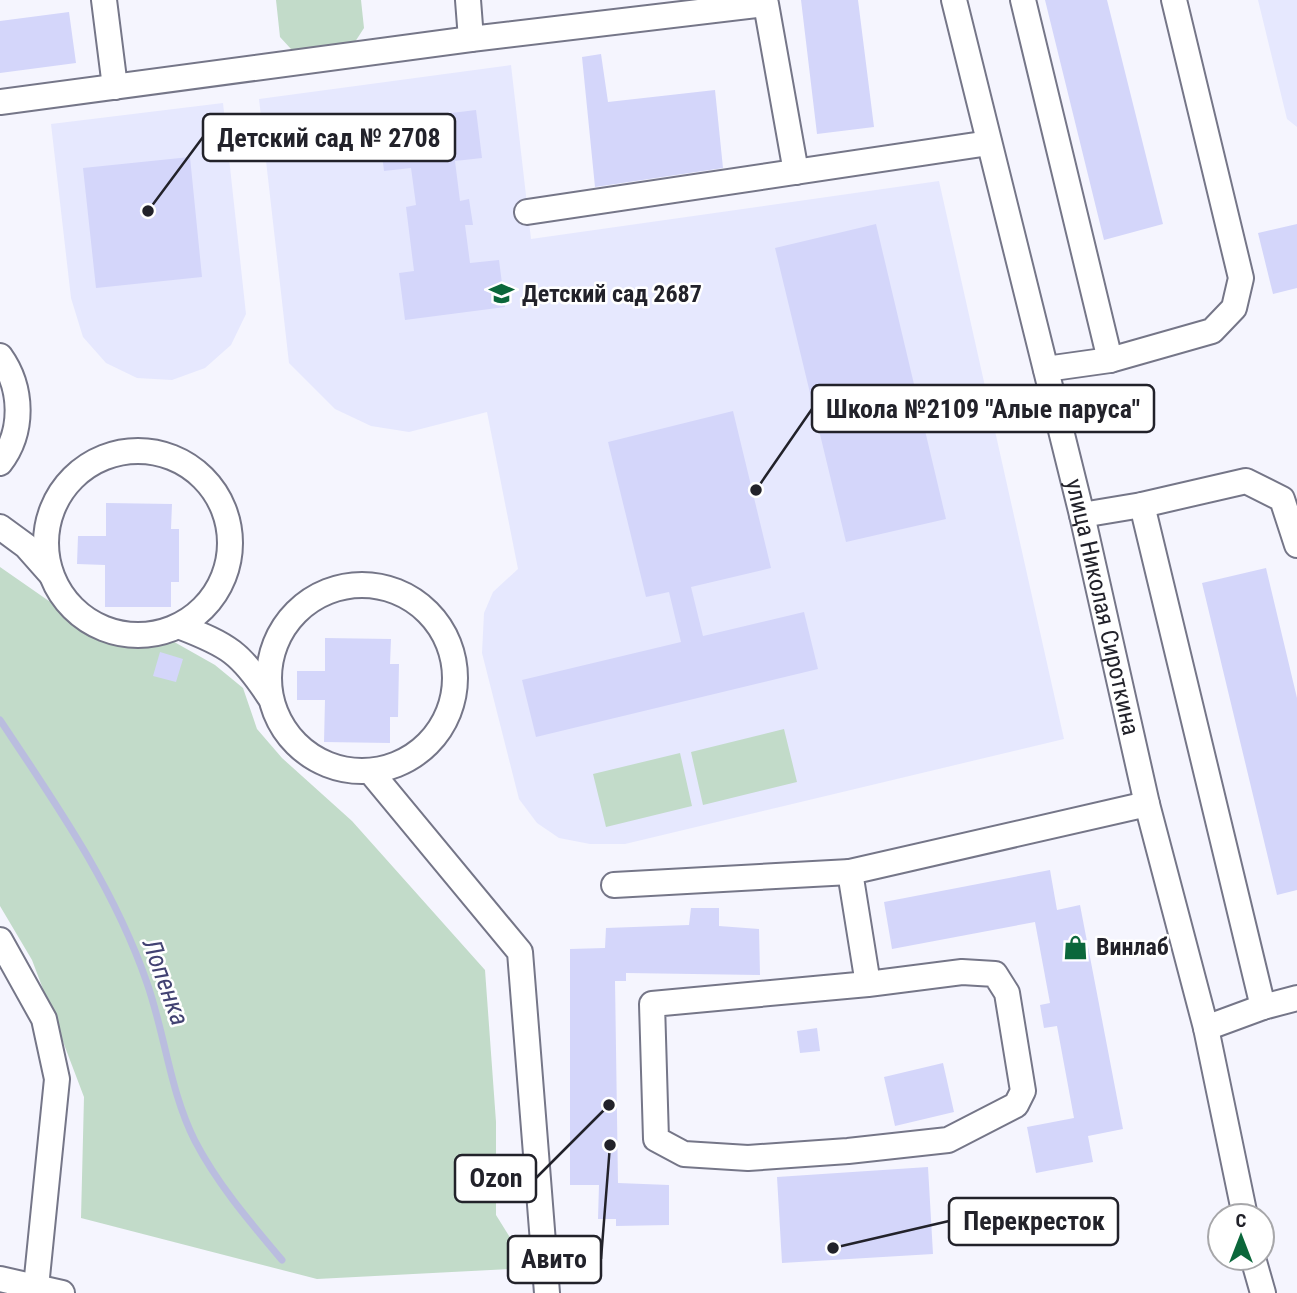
<svg xmlns="http://www.w3.org/2000/svg" width="1297" height="1293" font-family="'Roboto Condensed',sans-serif">
<style>
.built{fill:#e6e8fe}
.green{fill:#c2dbc9}
.lines{fill:none;stroke-linecap:round;stroke-linejoin:round}
.stream{stroke:#babddf;stroke-width:7}
.building{fill:#d4d6fa}
.minor-casing{stroke:#757688;stroke-width:28}
.minor{stroke:#fff;stroke-width:24}
.labels{text-anchor:middle;stroke-width:5;stroke-linejoin:round;paint-order:stroke}
.poi-label{font-size:24px;font-weight:bold;fill:#22222a;stroke:#fff;text-anchor:start}
.street-label{font-size:24px;fill:#22222a;stroke:#fff}
.water-label{font-size:26px;font-style:italic;fill:#424272;stroke:#fff}
.leader{fill:none;stroke:#22222a;stroke-width:2.5}
.callout-dot{fill:#22222a;stroke:#fff;stroke-width:2.5}
.callout{fill:#fff;stroke:#22222a;stroke-width:2.5}
.callout-label{font-size:26px;text-anchor:middle;font-weight:bold;fill:#22222a}
</style>
<rect width="100%" height="100%" fill="#f5f5fe"/>
<path class="built" d="M 1258,0 L 1297,0 L 1297,127 L 1287,119 Z
M 511,65 L 531,239 L 939,181 L 1064,739 L 625,844 L 590,844 L 559,838 L 537,823 L 519,799 L 482,653 L 484,613 L 493,592 L 518,569 L 487,412 L 409,432 L 371,426 L 335,409 L 289,363 L 259,99 Z
M 223,103 L 246,314 L 231,345 L 205,368 L 172,380 L 137,378 L 106,363 L 83,337 L 71,298 L 51,124 Z"/>
<path class="green" d="M 276,0 L 361,0 L 364,28 L 353,45 L 325,54 L 291,49 L 280,37 Z
M 0,567 L 105,640 L 169,639 L 215,665 L 243,688 L 257,729 L 282,758 L 352,821 L 485,970 L 496,1122 L 496,1215 L 529,1268 L 317,1279 L 81,1218 L 84,1097 L 32,960 L 0,906 Z
M 784,729 L 797,782 L 703,805 L 691,752 Z
M 680,753 L 692,806 L 606,827 L 593,774 Z"/>
<g class="lines">
<path class="stream" d="M 0,720 C 56,804 114,887 147,983 C 165,1034 170,1092 195,1141 C 218,1185 250,1222 282,1260"/>
</g>
<path class="building" d="M 801,0 L 858,0 L 874,127 L 817,134 Z
M 1045,0 L 1107,0 L 1163,224 L 1104,240 Z
M 69,12 L 76,63 L 0,73 L 0,21 Z
M 601,54 L 608,102 L 715,90 L 723,168 L 595,187 L 582,57 Z
M 476,110 L 482,158 L 455,161 L 460,201 L 469,199 L 473,225 L 465,225 L 470,263 L 499,260 L 505,307 L 405,320 L 399,273 L 414,271 L 406,207 L 416,205 L 411,168 L 384,171 L 378,122 Z
M 190,157 L 202,277 L 96,288 L 83,168 Z
M 876,224 L 946,519 L 846,542 L 775,248 Z
M 1297,224 L 1297,288 L 1273,294 L 1258,233 Z
M 733,411 L 771,568 L 691,587 L 703,636 L 804,612 L 818,669 L 536,737 L 522,680 L 681,642 L 669,592 L 646,597 L 608,442 Z
M 106,503 L 172,504 L 171,529 L 179,529 L 179,582 L 171,582 L 171,607 L 105,607 L 105,565 L 77,564 L 78,536 L 106,536 Z
M 1266,568 L 1297,698 L 1297,890 L 1277,895 L 1202,583 Z
M 325,638 L 391,639 L 390,664 L 399,664 L 398,717 L 390,717 L 390,743 L 324,742 L 325,700 L 297,700 L 297,671 L 325,671 Z
M 160,652 L 183,659 L 176,682 L 153,676 Z
M 1050,870 L 1057,910 L 1080,905 L 1123,1129 L 1088,1136 L 1093,1162 L 1036,1173 L 1027,1127 L 1074,1118 L 1057,1026 L 1044,1028 L 1040,1005 L 1050,1003 L 1035,922 L 892,949 L 884,902 Z
M 691,908 L 719,908 L 719,926 L 759,929 L 760,975 L 626,973 L 626,981 L 615,981 L 618,1183 L 669,1185 L 669,1225 L 616,1226 L 616,1219 L 598,1219 L 599,1185 L 570,1185 L 570,949 L 605,948 L 606,928 L 689,925 Z
M 817,1028 L 820,1051 L 800,1053 L 797,1031 Z
M 943,1063 L 954,1112 L 895,1126 L 884,1077 Z
M 928,1167 L 933,1254 L 782,1263 L 777,1177 Z"/>
<g class="lines">
<defs>
<g id="minor">
<path d="M 104,0 L 115,87"/>
<path d="M 468,0 L 471,39 L 766,4 L 796,172"/>
<path id="s1" d="M 954,0 L 1082,515 L 1147,804 L 1206,1028 L 1245,1216"/>
<path d="M 1023,0 L 1110,360"/>
<path d="M 0,102 L 471,39"/>
<path d="M 527,212 L 989,143"/>
<path d="M 0,356 C 23,388 24,432 0,463"/>
<path d="M 1046,369 L 1110,360 L 1212,331 L 1234,308 L 1241,278 L 1174,0"/>
<circle cx="138" cy="543" r="92"/>
<path d="M 1142,505 L 1263,1007"/>
<path d="M 1082,515 L 1142,505 L 1246,481 L 1282,499 L 1297,545"/>
<path d="M 0,527 L 26,546 L 49,572"/>
<circle cx="362" cy="678" r="93"/>
<path d="M 181,627 C 228,645 241,653 269,696"/>
<path d="M 370,771 L 520,952 L 547,1293"/>
<path d="M 614,885 L 850,872"/>
<path d="M 0,940 L 44,1019 L 57,1079 L 36,1287"/>
<path d="M 868,984 L 652,1004 L 656,1139 L 684,1154 L 748,1158 L 848,1151 L 948,1140 L 1016,1105 L 1023,1091 L 1007,993 L 995,974 L 962,972 L 868,984 L 850,872 L 1147,804"/>
<path d="M 1206,1028 L 1263,1007 L 1297,998"/>
<path d="M 1253,1258 L 1263,1293"/>
<path d="M 0,1279 L 62,1293"/>
</g>
</defs>
<use href="#minor" class="minor-casing"/>
<use href="#minor" class="minor"/>
</g>
<defs>
<symbol id="school-bare" viewBox="-9 -9 18 18"><path d="M0-5L7-2L0 1L-7-2ZM-4 1L0 2.5L4 1V4Q0 6-4 4Z" fill="#0b673b" stroke="#fff" stroke-width="2.5" paint-order="stroke"/></symbol>
<symbol id="shop-bare" viewBox="-9 -9 18 18"><path d="M-5-2.5h2.3a2.7 3.5 0 0 1 5.4 0H5L5.5 6h-11ZM-1.5-2.5h3a1.5 2.3 0 0 0-3 0Z" fill="#0b673b" stroke="#fff" stroke-width="2.5" paint-order="stroke"/></symbol>
</defs>
<g fill-rule="evenodd">
<use href="#school-bare" x="484" y="276" width="35" height="35"/>
<use href="#shop-bare" x="1058" y="930" width="35" height="35"/>
</g>
<g class="labels">
<g class="poi-label">
<text x="522" y="302">Детский сад 2687</text>
<text x="1096" y="955">Винлаб</text>
</g>
<g class="street-label">
<text dy="8" stroke="none"><textPath href="#s1" startOffset="625">улица Николая Сироткина</textPath></text>
</g>
<g class="water-label">
<text transform="translate(166 982) rotate(70)" y="9">Лопенка</text>
</g>
</g>
<path class="leader" d="M148 211L203 137M756 490L812 409M609 1105L536 1178M833 1248L949 1221M610 1145L601 1259"/>
<g class="callout-dot">
<circle cx="148" cy="211" r="7"/>
<circle cx="756" cy="490" r="7"/>
<circle cx="609" cy="1105" r="7"/>
<circle cx="833" cy="1248" r="7"/>
<circle cx="610" cy="1145" r="7"/>
</g>
<g class="callout">
<rect x="203" y="114" width="252" height="47" rx="7"/>
<rect x="812" y="385" width="342" height="47" rx="7"/>
<rect x="455" y="1155" width="81" height="47" rx="7"/>
<rect x="949" y="1198" width="169" height="47" rx="7"/>
<rect x="508" y="1236" width="93" height="47" rx="7"/>
</g>
<g class="callout-label">
<text x="329" y="147">Детский сад № 2708</text>
<text x="983" y="418">Школа №2109 "Алые паруса"</text>
<text x="496" y="1187">Ozon</text>
<text x="1034" y="1230">Перекресток</text>
<text x="554" y="1268">Авито</text>
</g>
<g transform="translate(1241 1237)"><circle r="33" fill="#ffffff" stroke="#a7a7aa" stroke-width="2"/>
<path d="M0-5L12 26L0 18L-12 26Z" fill="#0b673b"/>
<text y="-10" font-size="19" font-weight="bold" text-anchor="middle" fill="#22222a">С</text>
</g>
</svg>
